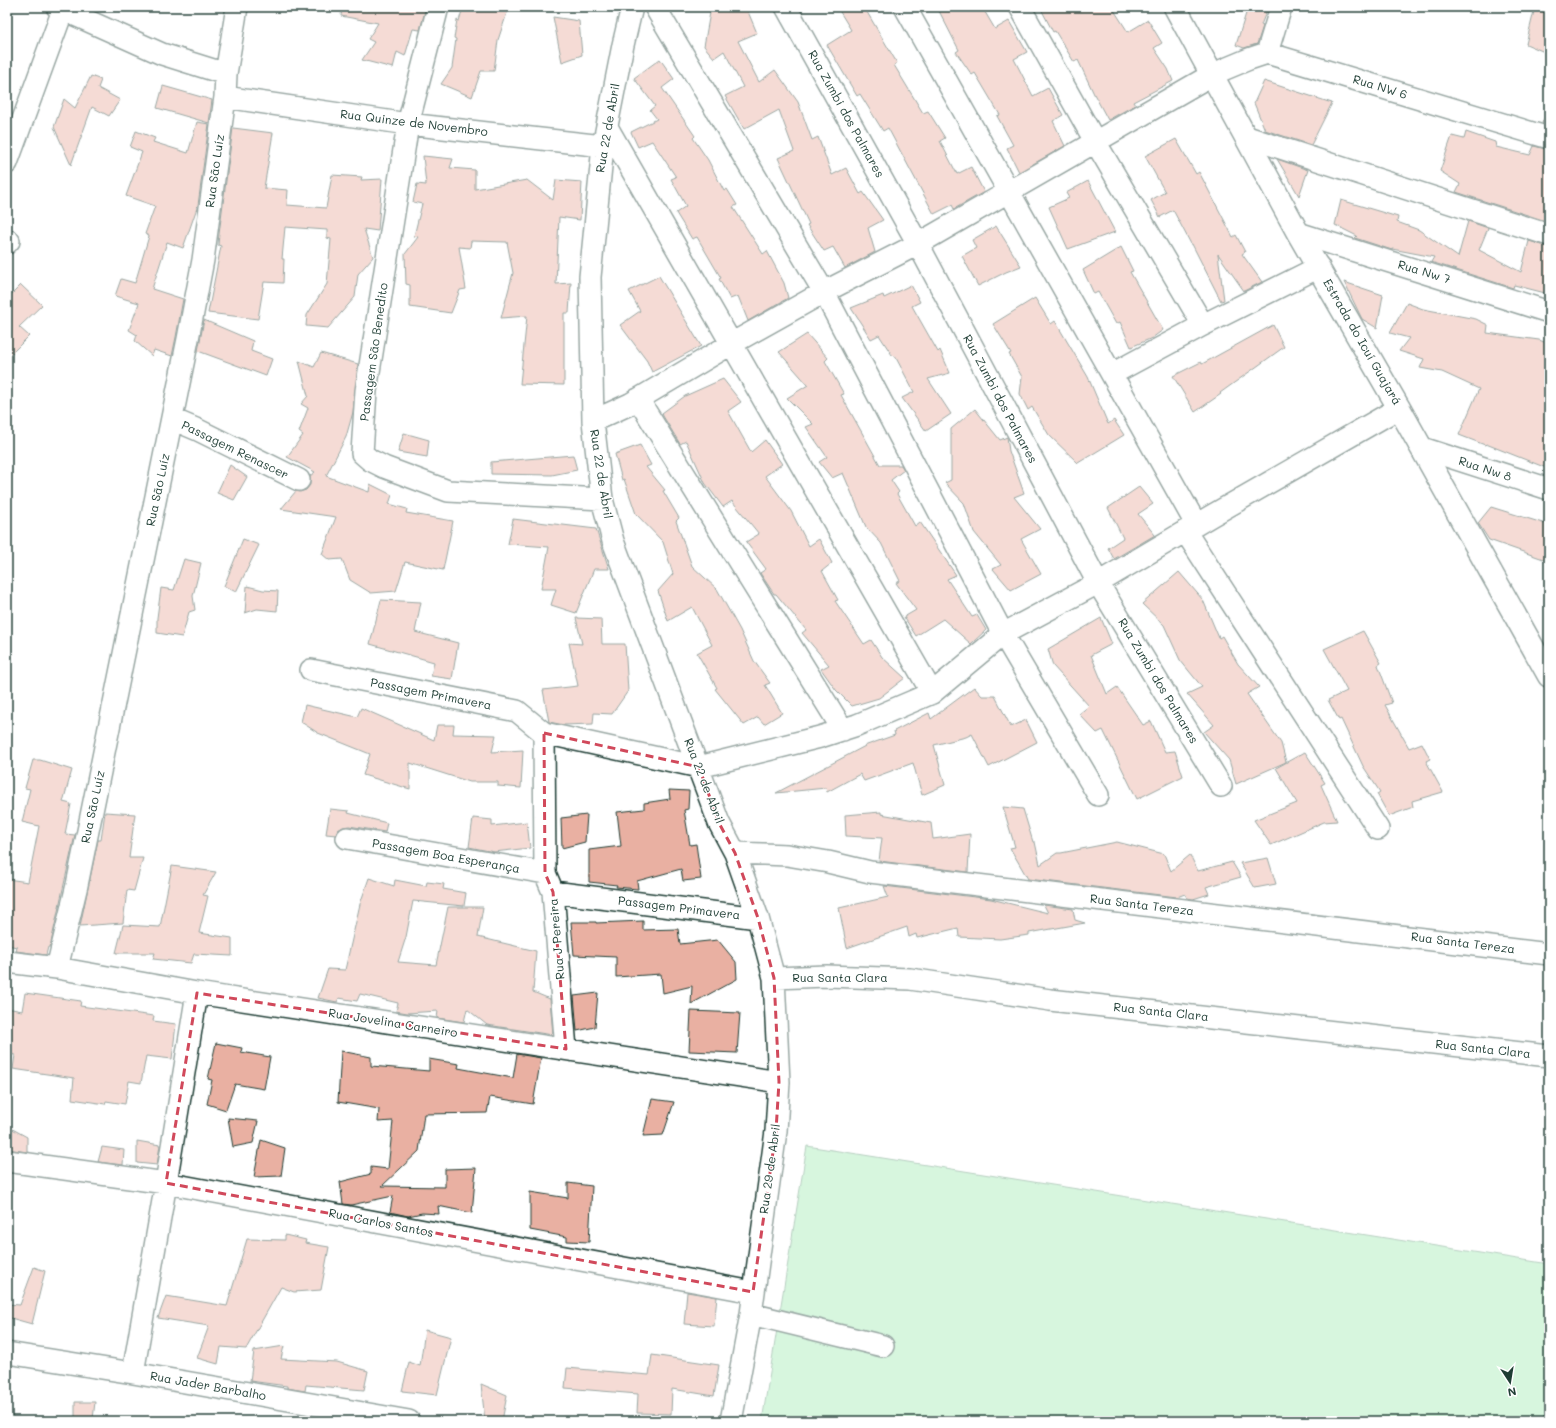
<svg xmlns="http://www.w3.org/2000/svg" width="1556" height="1428" font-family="Mali,sans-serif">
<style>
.green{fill:#a6ebb7;stroke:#629476}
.building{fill:#e9b0a2;stroke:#1f3d34}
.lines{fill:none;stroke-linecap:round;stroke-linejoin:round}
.street-casing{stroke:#1f3d34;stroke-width:24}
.secondary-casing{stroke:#1f3d34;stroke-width:25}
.street{stroke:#fff;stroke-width:21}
.secondary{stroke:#fff;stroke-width:22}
.marked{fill:none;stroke:#d1495b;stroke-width:3;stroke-dasharray:8 5;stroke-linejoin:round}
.labels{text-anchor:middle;stroke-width:3;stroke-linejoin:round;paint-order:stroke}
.street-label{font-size:12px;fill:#1f3d34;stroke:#fff}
</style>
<rect width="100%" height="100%" fill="#fff"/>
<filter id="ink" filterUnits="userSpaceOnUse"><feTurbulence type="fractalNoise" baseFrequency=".025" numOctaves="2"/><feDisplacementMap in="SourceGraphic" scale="8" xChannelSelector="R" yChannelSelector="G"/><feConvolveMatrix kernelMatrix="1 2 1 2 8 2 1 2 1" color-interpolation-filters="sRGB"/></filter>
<g filter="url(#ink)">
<path class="green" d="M 807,1146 L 1549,1264 L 1549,1421 L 762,1421 Z"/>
<path class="building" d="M 342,7 L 426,7 L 420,30 L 413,29 L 405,56 L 397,52 L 393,68 L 362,60 L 374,42 L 368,39 L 378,23 L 341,16 Z
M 463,7 L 509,7 L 498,40 L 494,71 L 481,71 L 472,97 L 441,84 L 452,68 L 456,39 L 454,38 L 457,20 L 459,21 Z
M 711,7 L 746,7 L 757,33 L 738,41 L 759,82 L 775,70 L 798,102 L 812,140 L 818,137 L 832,175 L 846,168 L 860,194 L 863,192 L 883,220 L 868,228 L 875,252 L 845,268 L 833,247 L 824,251 L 807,225 L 809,224 L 778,158 L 794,151 L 779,110 L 744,129 L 725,96 L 743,87 L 724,51 L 714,58 L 704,46 Z
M 837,7 L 864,7 L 897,63 L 894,65 L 923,113 L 928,111 L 945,138 L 940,141 L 957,174 L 971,167 L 984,192 L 954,209 L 952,205 L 934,214 L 888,128 L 883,131 L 860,94 L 857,96 L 827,45 L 851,30 Z
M 937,7 L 982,7 L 995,29 L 1009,21 L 1027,52 L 1014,59 L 1033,96 L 1048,88 L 1063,115 L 1053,121 L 1065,146 L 1019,172 L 1007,148 L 1013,145 L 997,116 L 1000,115 L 975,73 L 972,75 L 956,52 L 959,50 Z
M 1040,7 L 1112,7 L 1128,32 L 1148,20 L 1162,43 L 1154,48 L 1168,69 L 1173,81 L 1133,102 L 1135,105 L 1108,120 L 1094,94 L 1078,60 L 1074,62 L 1055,31 L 1053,32 Z
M 1248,7 L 1268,7 L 1261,25 L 1263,26 L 1257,44 L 1244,48 L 1236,45 Z
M 1535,7 L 1549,7 L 1549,54 L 1526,44 Z
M 553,17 L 579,21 L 582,55 L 562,62 Z
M 660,59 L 674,79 L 662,88 L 695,136 L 693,138 L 708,160 L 724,191 L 727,189 L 737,205 L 733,207 L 763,254 L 767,251 L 784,283 L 788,298 L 748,321 L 738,296 L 730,299 L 719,279 L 721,278 L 697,237 L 692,239 L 676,213 L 686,206 L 671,179 L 676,177 L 652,141 L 638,147 L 631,132 L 657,119 L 650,110 L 655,106 L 634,78 Z
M 91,76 L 101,80 L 98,88 L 120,100 L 109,116 L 92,107 L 71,165 L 54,127 L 64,99 L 75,108 Z
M 1264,81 L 1332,103 L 1311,145 L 1265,130 L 1254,103 Z
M 163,86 L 212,100 L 209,123 L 157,108 Z
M 1548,110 L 1549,110 L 1549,125 L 1542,123 Z
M 197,122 L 209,124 L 198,205 L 183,248 L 167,242 L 152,289 L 183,299 L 176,337 L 172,356 L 154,350 L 152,356 L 135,341 L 137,335 L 129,330 L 139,303 L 115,296 L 121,279 L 135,283 L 149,236 L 145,234 L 155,206 L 126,196 L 142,152 L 130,147 L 136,131 L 155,138 L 153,142 L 188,153 Z
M 233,128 L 273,133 L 264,188 L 288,190 L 287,205 L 326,208 L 332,175 L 362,177 L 361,180 L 382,179 L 378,231 L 364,229 L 373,257 L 358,274 L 355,297 L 328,328 L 306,326 L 307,315 L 327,284 L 331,239 L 327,238 L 327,230 L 285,227 L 282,259 L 284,259 L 283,283 L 264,282 L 258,319 L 208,313 L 221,246 L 218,245 L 219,234 Z
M 1466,132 L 1495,142 L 1496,147 L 1530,155 L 1534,146 L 1549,150 L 1549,222 L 1456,192 L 1460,184 L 1440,171 L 1452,136 L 1464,139 Z
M 1176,139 L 1196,174 L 1199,172 L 1233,237 L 1236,235 L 1245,252 L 1242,254 L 1262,282 L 1244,291 L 1218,254 L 1224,300 L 1221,301 L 1192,244 L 1191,244 L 1173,210 L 1160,217 L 1151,200 L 1165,192 L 1145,156 Z
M 423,156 L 453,159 L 450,168 L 475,170 L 475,189 L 527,180 L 553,200 L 556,180 L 582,182 L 580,220 L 559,217 L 556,284 L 571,283 L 569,313 L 564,313 L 564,385 L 520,384 L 527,316 L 501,318 L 513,273 L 507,242 L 471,241 L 470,248 L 459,247 L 466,289 L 460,290 L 451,313 L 410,307 L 410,285 L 406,284 L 405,254 L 418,237 L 414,236 L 422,204 L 413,202 L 417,184 L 426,185 Z
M 1277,159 L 1308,170 L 1299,196 L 1292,184 Z
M 1088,181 L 1115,232 L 1068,249 L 1049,207 L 1069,198 L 1066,193 Z
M 1341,200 L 1398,217 L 1397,222 L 1419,230 L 1458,257 L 1468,221 L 1488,228 L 1479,250 L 1521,272 L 1529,241 L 1549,247 L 1549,294 L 1514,285 L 1513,288 L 1431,262 L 1434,257 L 1392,249 L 1392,250 L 1355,238 L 1357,236 L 1335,225 Z
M 996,226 L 1021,266 L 1006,272 L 978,286 L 962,256 L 976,248 L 972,240 Z
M 1121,247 L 1133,271 L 1130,272 L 1163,330 L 1152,338 L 1131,347 L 1120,322 L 1116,324 L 1098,292 L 1094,294 L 1083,270 Z
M 659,276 L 701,346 L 652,372 L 647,361 L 620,325 L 640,311 L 629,291 Z
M 1344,282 L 1383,295 L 1377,328 L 1362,319 Z
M 21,285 L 42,305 L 19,327 L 29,336 L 7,358 L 7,299 Z
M 911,285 L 920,302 L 912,306 L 938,352 L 940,350 L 950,373 L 928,379 L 951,414 L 926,431 L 902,398 L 914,392 L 895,356 L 892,355 L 879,335 L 871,339 L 851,308 L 883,295 L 884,298 Z
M 1035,298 L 1051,324 L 1055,321 L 1088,377 L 1108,424 L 1114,420 L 1124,435 L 1078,463 L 1049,435 L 1032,407 L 1028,410 L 1020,394 L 1022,377 L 1009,354 L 1011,353 L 993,324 Z
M 1407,303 L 1423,309 L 1476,319 L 1488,325 L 1487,333 L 1539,340 L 1549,344 L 1549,469 L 1486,444 L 1485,445 L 1459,435 L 1479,389 L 1442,372 L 1420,368 L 1424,359 L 1399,351 L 1409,338 L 1390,333 Z
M 204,320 L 253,341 L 251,351 L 272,359 L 266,376 L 198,351 Z
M 1273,325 L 1284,347 L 1220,393 L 1221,394 L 1195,412 L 1173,376 L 1201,362 L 1202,364 Z
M 807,334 L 828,358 L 825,361 L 844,394 L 841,395 L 880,465 L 901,465 L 904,470 L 891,480 L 899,492 L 897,494 L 915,526 L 920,522 L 956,575 L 947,579 L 972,617 L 977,615 L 986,630 L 971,644 L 943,619 L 916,636 L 904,617 L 916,610 L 896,583 L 900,581 L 881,543 L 866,527 L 843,473 L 832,478 L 819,462 L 827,457 L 806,427 L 813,424 L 787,398 L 808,385 L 779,352 Z
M 321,353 L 358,364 L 353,412 L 346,437 L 326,476 L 369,492 L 370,484 L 392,495 L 389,504 L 407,509 L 406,513 L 453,521 L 443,570 L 405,562 L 396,591 L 371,593 L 350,580 L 342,559 L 329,560 L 322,554 L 336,517 L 281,509 L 296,491 L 300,492 L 306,490 L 310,485 L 310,476 L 315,472 L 287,457 L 303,435 L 299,432 L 308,408 L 301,404 L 308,396 L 299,361 L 314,367 Z
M 723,379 L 741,402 L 728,411 L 751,452 L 765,440 L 782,464 L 765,476 L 791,511 L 809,546 L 819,539 L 832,563 L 822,571 L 838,600 L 835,601 L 864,644 L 871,640 L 882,657 L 905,678 L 879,698 L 852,706 L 836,690 L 821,669 L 829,665 L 802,633 L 806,630 L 776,594 L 774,594 L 760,573 L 766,569 L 746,542 L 759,534 L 732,501 L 723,507 L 705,483 L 686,441 L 680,444 L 663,416 L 662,413 L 685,396 Z
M 975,409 L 1000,440 L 1007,437 L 1009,451 L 1024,493 L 1014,497 L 1040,529 L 1021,539 L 1041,574 L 1011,590 L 993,569 L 1001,565 L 974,532 L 964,503 L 945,483 L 951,480 L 951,429 Z
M 404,433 L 429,440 L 427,457 L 398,452 Z
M 640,445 L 651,465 L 646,467 L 665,490 L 663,491 L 679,518 L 676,521 L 692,566 L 717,589 L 740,630 L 754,661 L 770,683 L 765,685 L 782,713 L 764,724 L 758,717 L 744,725 L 715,689 L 717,688 L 697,653 L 712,645 L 692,607 L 668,621 L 658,591 L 673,574 L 663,542 L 636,514 L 624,479 L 622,480 L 615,454 Z
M 573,455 L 577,470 L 552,475 L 491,474 L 491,462 Z
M 230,465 L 247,477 L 234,500 L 217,493 Z
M 1139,487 L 1153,504 L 1138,514 L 1155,535 L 1114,559 L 1108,548 L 1123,538 L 1108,508 Z
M 1491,507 L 1549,525 L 1549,561 L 1489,540 L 1478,523 Z
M 513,519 L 596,529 L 609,569 L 594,569 L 576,613 L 551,605 L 556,589 L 541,589 L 549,547 L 508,544 Z
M 243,539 L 259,545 L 236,592 L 224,586 Z
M 184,559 L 201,563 L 193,596 L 195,610 L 189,612 L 182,637 L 157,633 L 157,618 L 161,588 L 174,590 Z
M 1179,572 L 1203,600 L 1219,638 L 1222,636 L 1238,664 L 1259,687 L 1247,694 L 1281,743 L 1286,762 L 1236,784 L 1229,760 L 1204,732 L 1214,725 L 1187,694 L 1202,687 L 1180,660 L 1164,625 L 1142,604 Z
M 247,586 L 263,590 L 278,591 L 277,611 L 257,609 L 245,613 Z
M 381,600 L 421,602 L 415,632 L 458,643 L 452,679 L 431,676 L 434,662 L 370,644 Z
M 576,618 L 601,619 L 602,644 L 625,644 L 628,691 L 612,714 L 594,713 L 593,724 L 564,725 L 549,722 L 543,690 L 578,686 L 569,643 L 582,644 Z
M 1101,618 L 1112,644 L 1091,655 L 1107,694 L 1117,687 L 1143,725 L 1151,721 L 1165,752 L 1175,751 L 1183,776 L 1137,799 L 1103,730 L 1097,733 L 1079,714 L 1089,706 L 1053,666 L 1048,649 Z
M 1363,631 L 1381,663 L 1378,665 L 1392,703 L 1385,705 L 1409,748 L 1422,743 L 1430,759 L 1426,761 L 1443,792 L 1412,801 L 1413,807 L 1389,816 L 1377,794 L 1380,792 L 1363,766 L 1341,719 L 1339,720 L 1328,700 L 1347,691 L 1324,649 Z
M 974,687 L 982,696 L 995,696 L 1011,727 L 1026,720 L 1037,742 L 989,767 L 972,734 L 966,737 L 934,745 L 945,785 L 922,795 L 913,763 L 864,781 L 860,774 L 827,792 L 826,788 L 776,793 L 867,745 L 895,735 L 894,731 L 929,713 L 931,719 Z
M 305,705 L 357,717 L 361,708 L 434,740 L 437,725 L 454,725 L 453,734 L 496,735 L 492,752 L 523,750 L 521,788 L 498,786 L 498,782 L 470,782 L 410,763 L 410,789 L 363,775 L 370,754 L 318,733 L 301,722 Z
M 1305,752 L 1325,783 L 1321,785 L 1337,821 L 1324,822 L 1271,845 L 1254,820 L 1297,803 L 1276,768 Z
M 33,760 L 40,760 L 72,770 L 63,802 L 71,804 L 65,834 L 75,835 L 50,947 L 48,947 L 46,955 L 16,951 L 17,947 L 7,945 L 7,879 L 28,882 L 39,826 L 22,822 L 30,789 L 25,788 Z
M 669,790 L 689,791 L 688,809 L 684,810 L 690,845 L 696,844 L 701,879 L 683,881 L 681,869 L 637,881 L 638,889 L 616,887 L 617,885 L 589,882 L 589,850 L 621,846 L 617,812 L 644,809 L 644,803 L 670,799 Z
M 1003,807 L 1023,809 L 1033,842 L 1035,842 L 1040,865 L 1057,853 L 1061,853 L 1117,842 L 1164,854 L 1171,871 L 1190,855 L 1198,871 L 1232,862 L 1241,877 L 1206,887 L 1209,894 L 1193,899 L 1187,898 L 1185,894 L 1177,897 L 1028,879 L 1010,848 L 1015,847 Z
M 330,809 L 349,811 L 348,813 L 387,823 L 385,832 L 349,826 L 343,827 L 338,830 L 336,835 L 326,834 Z
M 105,812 L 135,814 L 129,858 L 143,858 L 134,891 L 127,890 L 123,923 L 80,926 L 98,840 L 101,840 Z
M 881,812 L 881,814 L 931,823 L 933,839 L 970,834 L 968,872 L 879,861 L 882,838 L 846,836 L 845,815 Z
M 587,815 L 585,842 L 562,848 L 561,818 Z
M 473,818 L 492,820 L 492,826 L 527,822 L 530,848 L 494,852 L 469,847 Z
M 1268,858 L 1276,884 L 1255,888 L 1240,863 Z
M 172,866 L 216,872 L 203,895 L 208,896 L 199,933 L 232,938 L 232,956 L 194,954 L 191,963 L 153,959 L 155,953 L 116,953 L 123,925 L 160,927 Z
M 369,878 L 394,886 L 395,880 L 426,886 L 427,882 L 444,884 L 443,889 L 466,893 L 464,906 L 413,901 L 406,937 L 398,962 L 436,965 L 448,907 L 483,907 L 478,937 L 536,951 L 533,992 L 550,999 L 553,1035 L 487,1025 L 467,1009 L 464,1022 L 437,1018 L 438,1011 L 407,1013 L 396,1011 L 398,1003 L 360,994 L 357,1001 L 339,998 L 337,1002 L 318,998 L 328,969 L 345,970 L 360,904 Z
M 884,886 L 991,899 L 1048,913 L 1044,905 L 1073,909 L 1075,920 L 1085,923 L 1029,933 L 1029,935 L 1000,939 L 959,937 L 958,928 L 917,938 L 916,934 L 909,937 L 907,927 L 847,948 L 839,908 L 888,897 Z
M 643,921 L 643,930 L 678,929 L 680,944 L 718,940 L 736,962 L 737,979 L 691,1004 L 692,986 L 663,993 L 661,974 L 616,977 L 616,957 L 574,955 L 571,922 L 596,922 L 596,923 Z
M 25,993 L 81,1001 L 80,1006 L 154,1016 L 153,1021 L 176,1024 L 172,1059 L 146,1056 L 141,1083 L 129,1081 L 125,1104 L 106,1101 L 105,1104 L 72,1099 L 74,1078 L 13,1069 L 15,1055 L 7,1054 L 7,1008 L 22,1011 Z
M 598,993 L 595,1027 L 577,1031 L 574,996 Z
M 691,1011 L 740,1013 L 737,1053 L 689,1051 Z
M 216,1043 L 242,1048 L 241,1052 L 270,1057 L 264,1089 L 235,1084 L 226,1110 L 207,1104 L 212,1080 L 208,1079 Z
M 341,1051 L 371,1057 L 371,1066 L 429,1071 L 429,1059 L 459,1064 L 458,1068 L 513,1078 L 517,1054 L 541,1058 L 533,1104 L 490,1097 L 487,1113 L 424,1114 L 419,1151 L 382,1186 L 445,1187 L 445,1169 L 476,1168 L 472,1213 L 438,1206 L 439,1214 L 422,1213 L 408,1216 L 390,1212 L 393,1196 L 351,1205 L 343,1204 L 340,1182 L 371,1174 L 371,1167 L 388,1169 L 393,1121 L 378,1122 L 379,1109 L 338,1102 Z
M 652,1099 L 674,1102 L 663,1135 L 643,1136 Z
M 228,1118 L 258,1121 L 253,1143 L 233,1147 Z
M 7,1126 L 27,1137 L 27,1152 L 7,1149 Z
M 261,1140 L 285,1148 L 281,1176 L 254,1177 Z
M 137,1141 L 160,1145 L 157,1165 L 137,1163 Z
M 102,1147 L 124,1150 L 123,1165 L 98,1162 Z
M 568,1183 L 592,1186 L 589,1242 L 567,1241 L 567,1237 L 530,1230 L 530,1192 L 568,1198 Z
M 285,1235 L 306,1240 L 305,1243 L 329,1247 L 321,1290 L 294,1292 L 281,1287 L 246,1349 L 221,1347 L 218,1364 L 197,1358 L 209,1326 L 158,1318 L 166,1296 L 227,1306 L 247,1239 L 285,1240 Z
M 34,1267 L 45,1271 L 32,1324 L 7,1317 L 7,1304 L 20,1305 Z
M 687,1292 L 717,1297 L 714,1326 L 684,1324 Z
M 425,1330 L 451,1337 L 437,1395 L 402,1391 L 409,1362 L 420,1366 Z
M 284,1346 L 281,1359 L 337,1362 L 368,1371 L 364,1390 L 306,1385 L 305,1391 L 287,1388 L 287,1386 L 250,1381 L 254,1351 Z
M 652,1355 L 719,1365 L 714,1396 L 672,1389 L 671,1414 L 637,1413 L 638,1394 L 565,1388 L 567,1368 L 649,1375 Z
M 481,1384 L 507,1395 L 502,1421 L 485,1421 Z
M 75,1402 L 95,1402 L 93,1419 L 75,1419 Z"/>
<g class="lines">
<defs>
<path id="street" d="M 57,7 L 162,54 L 226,74
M 438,7 L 408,124 L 366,391 L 362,453 L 370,460 L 384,467 L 448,491 L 602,499
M 632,7 L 623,45 L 603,146 L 590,277 L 593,421 L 602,499 L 613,541 L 719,823 L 735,853 L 758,918 L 774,978 L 779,1082 L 776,1131 L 751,1314 L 731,1421
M 655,7 L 824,292 L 1003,634 L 1098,795
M 786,7 L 918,244 L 1098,583 L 1221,786
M 905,7 L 1196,524
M 1020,7 L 1096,143 L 1203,325
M 1267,53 L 1281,7
M 225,97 L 408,124 L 603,146
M 607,127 L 932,693
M 1247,137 L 1549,235
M 7,163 L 64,7
M 1298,233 L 1549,312
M 7,243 L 9,241
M 1112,374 L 1203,325 L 1319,267
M 638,399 L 843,730
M 172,419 L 198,430 L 299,480
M 593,421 L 630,404 L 731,344 L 824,292 L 918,244 L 1213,74 L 1249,59 L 1267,53 L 1549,138
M 1422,448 L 1549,489
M 1185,531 L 1378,829
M 311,670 L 517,711 L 544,733 L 699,767 L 820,737 L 857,725 L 932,693 L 1003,634 L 1098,583 L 1211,516 L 1399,408
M 544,733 L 545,873 L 553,892 L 566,1049
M 347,838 L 545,873
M 735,853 L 787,855 L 828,862 L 870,872 L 1549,954
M 553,892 L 758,918
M 7,962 L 57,968 L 197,993 L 779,1082
M 57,968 L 77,885 L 188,339 L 203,260 L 225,97 L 226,74 L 237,7
M 774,978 L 827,976 L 910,979 L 1050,1000 L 1549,1056
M 7,1161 L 166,1183 L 753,1292
M 751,1314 L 883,1346
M 7,1353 L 133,1373 L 409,1421
M 133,1373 L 166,1183 L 197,993"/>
<path id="secondary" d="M 1175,7 L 1298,233 L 1399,408 L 1549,676"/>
</defs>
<use href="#street" class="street-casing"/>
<use href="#secondary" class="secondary-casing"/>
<use href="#street" class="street"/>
<use href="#secondary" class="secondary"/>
</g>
</g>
<path d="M0 0H1556V1428H0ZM 544,733 L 699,767 L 719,823 L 735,853 L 758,918 L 774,978 L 779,1082 L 776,1131 L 753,1292 L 166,1183 L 197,993 L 566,1049 L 553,892 L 545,873 Z" fill="#fff" fill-opacity=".55" fill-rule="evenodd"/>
<path class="marked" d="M 544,733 L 699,767 L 719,823 L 735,853 L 758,918 L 774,978 L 779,1082 L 776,1131 L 753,1292 L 166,1183 L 197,993 L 566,1049 L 553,892 L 545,873 Z"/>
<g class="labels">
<g class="street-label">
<text transform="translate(1380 87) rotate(17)" y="4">Rua NW 6</text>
<text transform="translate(846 114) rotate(61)" y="4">Rua Zumbi dos Palmares</text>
<text transform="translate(414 123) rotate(7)" y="4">Rua Quinze de Novembro</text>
<text transform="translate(608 128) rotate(-80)" y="4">Rua 22 de Abril</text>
<text transform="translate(215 171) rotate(-82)" y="4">Rua São Luíz</text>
<text transform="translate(1424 272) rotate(17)" y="4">Rua Nw 7</text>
<text transform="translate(1362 342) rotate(60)" y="4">Estrada do Icuí Guajará</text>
<text transform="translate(374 352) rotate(-82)" y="4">Passagem São Benedito</text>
<text transform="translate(1000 399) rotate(62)" y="4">Rua Zumbi dos Palmares</text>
<text transform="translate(235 450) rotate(26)" y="4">Passagem Renascer</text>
<text transform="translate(1485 469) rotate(18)" y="4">Rua Nw 8</text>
<text transform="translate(601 474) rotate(81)" y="4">Rua 22 de Abril</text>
<text transform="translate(158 490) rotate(-78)" y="4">Rua São Luíz</text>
<text transform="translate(1158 681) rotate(59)" y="4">Rua Zumbi dos Palmares</text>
<text transform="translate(431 694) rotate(11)" y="4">Passagem Primavera</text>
<text transform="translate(704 781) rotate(69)" y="4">Rua 22 de Abril</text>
<text transform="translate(93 807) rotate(-78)" y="4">Rua São Luíz</text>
<text transform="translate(446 856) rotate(10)" y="4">Passagem Boa Esperança</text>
<text transform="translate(1142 905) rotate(7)" y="4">Rua Santa Tereza</text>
<text transform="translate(679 908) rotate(7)" y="4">Passagem Primavera</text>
<text transform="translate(557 939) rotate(-95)" y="4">Rua J Pereira</text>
<text transform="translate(1463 943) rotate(7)" y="4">Rua Santa Tereza</text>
<text x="840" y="982">Rua Santa Clara</text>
<text transform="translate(1161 1012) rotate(6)" y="4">Rua Santa Clara</text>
<text transform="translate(393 1023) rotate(9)" y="4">Rua Jovelina Carneiro</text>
<text transform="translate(1483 1049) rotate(6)" y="4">Rua Santa Clara</text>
<text transform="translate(770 1169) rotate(-82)" y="4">Rua 29 de Abril</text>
<text transform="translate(381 1223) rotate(11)" y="4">Rua Carlos Santos</text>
<text transform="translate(208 1386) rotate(10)" y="4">Rua Jader Barbalho</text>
</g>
</g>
<rect width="1556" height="1428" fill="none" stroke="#fff" stroke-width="24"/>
<rect x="12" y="12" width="1532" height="1404" fill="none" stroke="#1f3d34" stroke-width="1.5" filter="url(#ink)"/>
<g transform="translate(1510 1382) rotate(168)" stroke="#ffffff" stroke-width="3" paint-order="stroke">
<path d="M0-3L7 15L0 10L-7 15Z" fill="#1f3d34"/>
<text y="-6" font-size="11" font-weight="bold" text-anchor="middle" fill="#1f3d34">N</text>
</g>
</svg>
